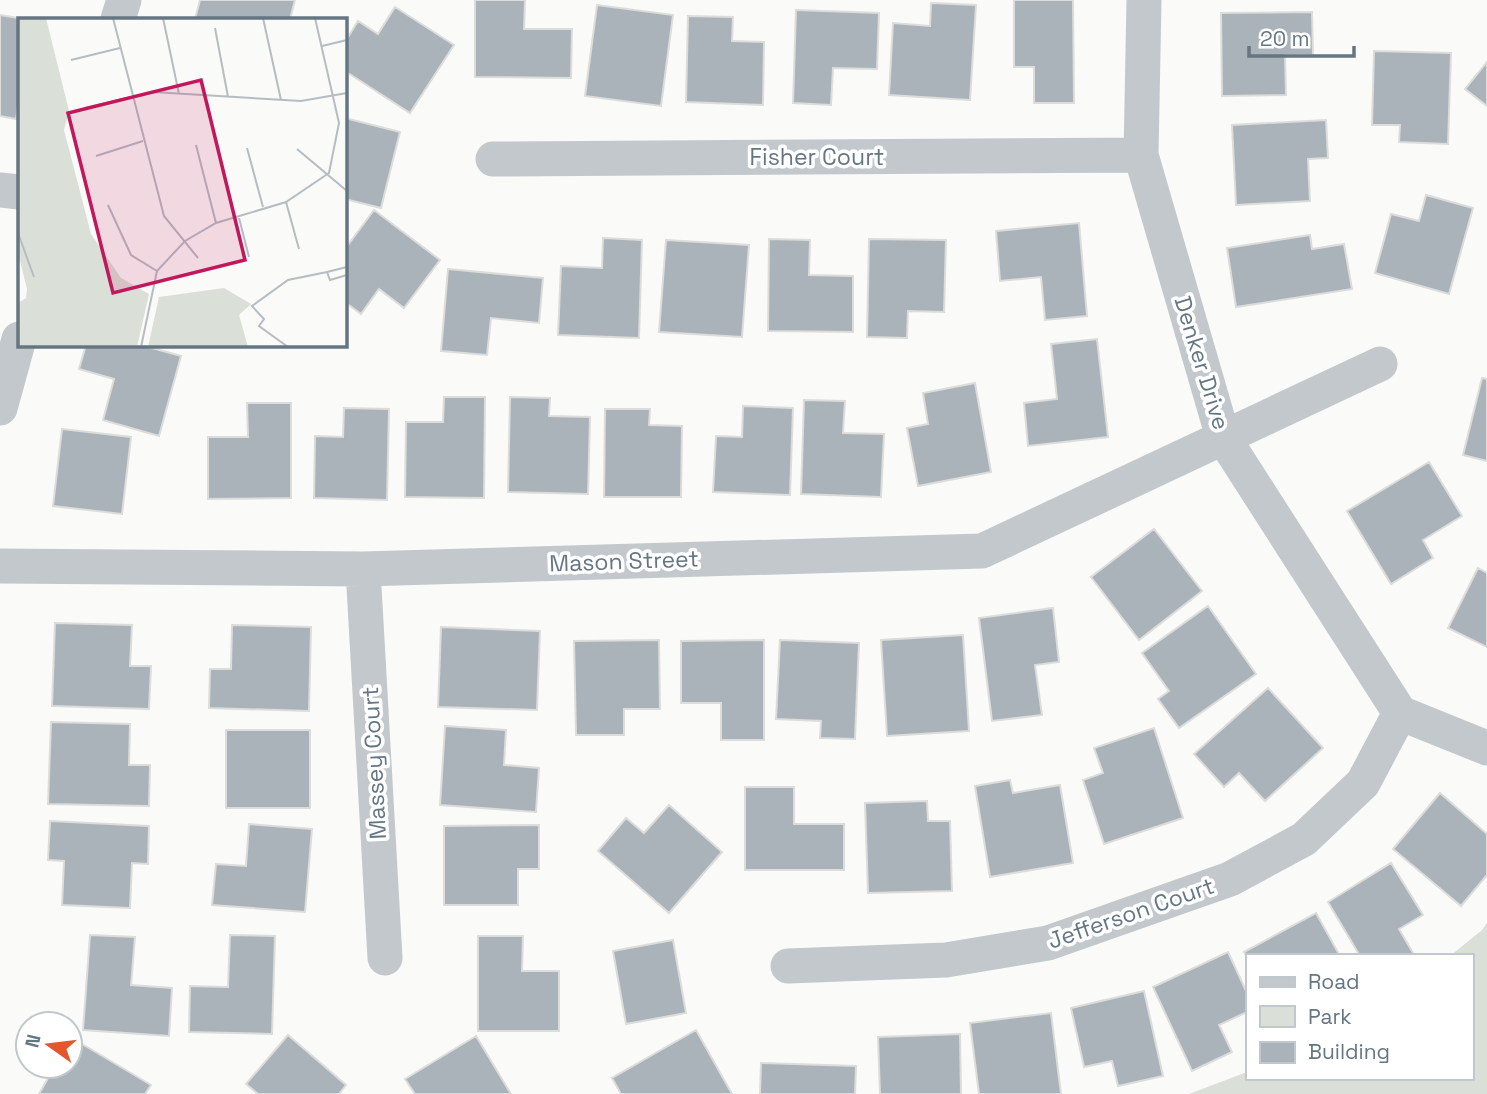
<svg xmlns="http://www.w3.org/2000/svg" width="1487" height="1094" font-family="'Space Grotesk',sans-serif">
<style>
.green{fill:#dadfd7}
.building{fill:#aab3b9;stroke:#dcdcda;stroke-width:2}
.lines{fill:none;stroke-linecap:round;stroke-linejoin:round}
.street{stroke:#c3c8cc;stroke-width:35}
.labels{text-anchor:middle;stroke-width:7;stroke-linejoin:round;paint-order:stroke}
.street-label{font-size:23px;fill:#657683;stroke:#fff}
.inset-road{fill:none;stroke:#b5bdc2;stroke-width:2}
.view{fill:#c2185b;fill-opacity:0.15;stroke:#c2185b;stroke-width:3.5}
.inset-edge{fill:none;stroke:#657683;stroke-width:3.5}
</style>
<rect width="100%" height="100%" fill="#fafaf8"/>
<path class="green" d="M 1487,923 L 1487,1094 L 1189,1094 L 1247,1072 L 1247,1078 L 1471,1078 L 1471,956 L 1450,956 L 1482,930 Z"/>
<path class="building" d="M 200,0 L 295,0 L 290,19 L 195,19 Z
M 475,0 L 525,0 L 524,29 L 572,29 L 571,78 L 475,77 Z
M 1014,0 L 1073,0 L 1074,103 L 1034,103 L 1034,67 L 1014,67 Z
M 931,3 L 976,5 L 970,100 L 889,95 L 893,23 L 930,26 Z
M 597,5 L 673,15 L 661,106 L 585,96 Z
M 395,7 L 454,45 L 410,113 L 345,71 L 345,42 L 358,21 L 378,34 Z
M 796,10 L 879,13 L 877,69 L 833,68 L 831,105 L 793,103 Z
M 1312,12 L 1313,55 L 1285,55 L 1286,95 L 1222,96 L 1221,13 Z
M 0,15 L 24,19 L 19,19 L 19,101 L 16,119 L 0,116 Z
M 688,16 L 733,17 L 732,41 L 764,42 L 763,105 L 686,102 Z
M 1374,51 L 1451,53 L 1448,144 L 1399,142 L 1400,125 L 1372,125 Z
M 1487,62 L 1487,106 L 1465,89 Z
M 345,118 L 400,132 L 381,208 L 345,199 Z
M 1326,120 L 1328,158 L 1308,159 L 1310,201 L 1236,205 L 1232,125 Z
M 1426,195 L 1473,208 L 1449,294 L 1375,273 L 1391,214 L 1419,221 Z
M 374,210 L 440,260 L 404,308 L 379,289 L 361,314 L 345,302 L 345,249 Z
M 1079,223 L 1087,316 L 1045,320 L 1041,277 L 1000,281 L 996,231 Z
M 1310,235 L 1312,249 L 1344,244 L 1352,289 L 1236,307 L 1227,248 Z
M 603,238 L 642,240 L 639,338 L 558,335 L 561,266 L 602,268 Z
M 769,239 L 810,240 L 809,275 L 853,276 L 853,332 L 768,331 Z
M 869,239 L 946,240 L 944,312 L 908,311 L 907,338 L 867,337 Z
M 666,240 L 749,245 L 742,337 L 659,332 Z
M 448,269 L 543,278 L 539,323 L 491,318 L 487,355 L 441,351 Z
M 1097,339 L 1108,437 L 1028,446 L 1024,403 L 1057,399 L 1051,344 Z
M 86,345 L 141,345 L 181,356 L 159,436 L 103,420 L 114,379 L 79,369 Z
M 1482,378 L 1487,379 L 1487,461 L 1463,455 Z
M 975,383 L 991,472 L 918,486 L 907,428 L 928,424 L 923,393 Z
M 444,397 L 485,397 L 484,498 L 405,497 L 406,422 L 443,422 Z
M 510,397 L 550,398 L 549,416 L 590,417 L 588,494 L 508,492 Z
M 804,400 L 845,401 L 843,433 L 884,434 L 881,497 L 801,494 Z
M 247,403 L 291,403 L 291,498 L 208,499 L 208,437 L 248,437 Z
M 743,406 L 793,408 L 790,495 L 713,492 L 716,436 L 742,437 Z
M 344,408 L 389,409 L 387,500 L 314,498 L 315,436 L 343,437 Z
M 605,409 L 650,409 L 649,425 L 682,426 L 681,497 L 604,497 Z
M 62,429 L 131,437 L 122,514 L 53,506 Z
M 1429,462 L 1462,516 L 1423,540 L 1433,558 L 1391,584 L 1347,511 Z
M 1154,529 L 1202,591 L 1139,640 L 1091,577 Z
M 1478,568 L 1487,573 L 1487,647 L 1448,628 Z
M 1208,606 L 1256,674 L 1179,728 L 1158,699 L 1169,691 L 1142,653 Z
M 1053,608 L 1059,662 L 1035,665 L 1042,715 L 992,721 L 979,618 Z
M 55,623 L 132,625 L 130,666 L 151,666 L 149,709 L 52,706 Z
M 232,625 L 311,627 L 309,711 L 209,708 L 210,669 L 231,669 Z
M 441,627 L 540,631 L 537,710 L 438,707 Z
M 963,635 L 969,731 L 887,736 L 881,640 Z
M 659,640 L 660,709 L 624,709 L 624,735 L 576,735 L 574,641 Z
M 764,640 L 764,740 L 721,740 L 721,703 L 681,703 L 681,641 Z
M 780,640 L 859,643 L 855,739 L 820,738 L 821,721 L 776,719 Z
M 1268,688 L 1323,748 L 1265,801 L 1239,773 L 1224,787 L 1194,754 Z
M 51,722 L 130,724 L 129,765 L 150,765 L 149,806 L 48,804 Z
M 445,726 L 506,730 L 504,765 L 539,768 L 536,812 L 440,805 Z
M 1154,728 L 1183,818 L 1104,844 L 1083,780 L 1103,773 L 1094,748 Z
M 226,730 L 310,730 L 310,808 L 226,808 Z
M 1010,780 L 1013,793 L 1060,785 L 1073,863 L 990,877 L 975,786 Z
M 745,787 L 794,787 L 794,824 L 844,824 L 844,870 L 745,870 Z
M 1440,793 L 1487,834 L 1487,875 L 1461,906 L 1393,849 Z
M 927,801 L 928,821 L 950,821 L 952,891 L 868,893 L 865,803 Z
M 669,805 L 722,852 L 669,913 L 598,851 L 626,818 L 644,833 Z
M 50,821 L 149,826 L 148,864 L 132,863 L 130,908 L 62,905 L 64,861 L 48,860 Z
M 249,824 L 312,829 L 305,912 L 212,905 L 216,864 L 246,866 Z
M 539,825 L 539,869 L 518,869 L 518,905 L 444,905 L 444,826 Z
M 1391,863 L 1423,915 L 1399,929 L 1413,953 L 1408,956 L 1360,956 L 1328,902 Z
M 1316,913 L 1340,956 L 1247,957 L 1244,952 Z
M 90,935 L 135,937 L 131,985 L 172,988 L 169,1036 L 83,1030 Z
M 230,935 L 275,936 L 272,1034 L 189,1032 L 190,986 L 228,987 Z
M 478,936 L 523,936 L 522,971 L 559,971 L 559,1031 L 478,1031 Z
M 673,940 L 686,1013 L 626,1024 L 613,951 Z
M 1228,952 L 1247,993 L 1247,1012 L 1219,1025 L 1232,1052 L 1192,1071 L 1153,987 Z
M 1144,991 L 1163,1076 L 1118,1086 L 1112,1061 L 1084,1067 L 1071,1008 Z
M 1051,1013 L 1061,1094 L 979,1094 L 970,1023 Z
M 696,1030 L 732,1094 L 621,1094 L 612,1078 Z
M 960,1034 L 961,1094 L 880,1094 L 878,1037 Z
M 288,1035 L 346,1085 L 339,1094 L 258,1094 L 246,1084 Z
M 476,1036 L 511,1094 L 415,1094 L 405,1079 Z
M 72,1038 L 151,1085 L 145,1094 L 39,1094 L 55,1066 L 70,1066 Z
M 761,1063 L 856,1066 L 855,1094 L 760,1094 Z"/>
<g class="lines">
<path class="street" d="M 1144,0 L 1141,155 L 1223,437 L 1400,713 L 1487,748
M 118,19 L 124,0
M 493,159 L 1141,155
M 0,190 L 19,192
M 0,408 L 19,339
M 0,566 L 363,569 L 982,551 L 1380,364
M 363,569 L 385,958
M 788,966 L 946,960 L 1048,943 L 1230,879 L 1304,839 L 1363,783 L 1400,713"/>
</g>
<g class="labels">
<g class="street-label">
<text x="817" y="165">Fisher Court</text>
<text transform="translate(1202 363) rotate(73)" y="8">Denker Drive</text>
<text transform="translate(624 561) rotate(-2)" y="8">Mason Street</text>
<text transform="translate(374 763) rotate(-93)" y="8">Massey Court</text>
<text transform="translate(1131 913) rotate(-19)" y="8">Jefferson Court</text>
</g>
</g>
<g transform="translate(18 18)">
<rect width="329" height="329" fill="#fafaf8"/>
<path d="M 0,0 L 28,0 L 51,93 L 46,112 L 73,216 L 103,260 L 131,276 L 119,329 L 0,329 L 0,285 L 8,280 L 9,271 L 0,235 ZM 206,270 L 233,286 L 221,297 L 230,329 L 130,329 L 141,279 Z" fill="#dadfd7"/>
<path class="inset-road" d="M 95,0 L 146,198 L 180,240M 145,0 L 161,76M 245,0 L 263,82M 197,10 L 210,79M 304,28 L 329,22M 53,42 L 102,30M 66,90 L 135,74 L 283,83 L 329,75M 178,127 L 198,205M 229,130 L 245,189M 279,131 L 329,173M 78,138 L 125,123M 268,184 L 281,231M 90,187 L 113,237 L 139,253M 221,200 L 231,239M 0,215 L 16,259M 329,249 L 309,254 L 312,262 L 329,257M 123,329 L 139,253 L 167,223 L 198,205 L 268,184 L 311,155 L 321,105 L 297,0M 270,329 L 241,308 L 246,301 L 234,288 L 270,262 L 309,254"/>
<path class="view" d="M 183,62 L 227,242 L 95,275 L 50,95 Z"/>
<rect width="329" height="329" class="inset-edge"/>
</g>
<rect x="1246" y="954" width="228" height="126" fill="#ffffff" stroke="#c1c8cd" stroke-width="2"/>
<rect x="1260" y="977" width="35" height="10" fill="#c3c8cc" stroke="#c1c8cd" stroke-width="2"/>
<text x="1308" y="989" font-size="21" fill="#657683">Road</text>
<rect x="1260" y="1006" width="35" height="21" fill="#dadfd7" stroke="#c1c8cd" stroke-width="2"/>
<text x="1308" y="1024" font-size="21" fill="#657683">Park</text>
<rect x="1260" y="1042" width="35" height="21" fill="#aab3b9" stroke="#c1c8cd" stroke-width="2"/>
<text x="1308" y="1059" font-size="21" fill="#657683">Building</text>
<g transform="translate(49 1045) rotate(284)"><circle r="33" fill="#ffffff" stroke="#c1c8cd" stroke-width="2"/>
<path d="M0-5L12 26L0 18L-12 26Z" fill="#e4572e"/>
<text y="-10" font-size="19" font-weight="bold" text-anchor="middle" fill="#657683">N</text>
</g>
<path d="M1249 46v10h105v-10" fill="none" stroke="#657683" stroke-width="3.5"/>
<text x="1260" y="46" font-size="21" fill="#657683" stroke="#ffffff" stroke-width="5" paint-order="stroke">20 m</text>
</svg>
